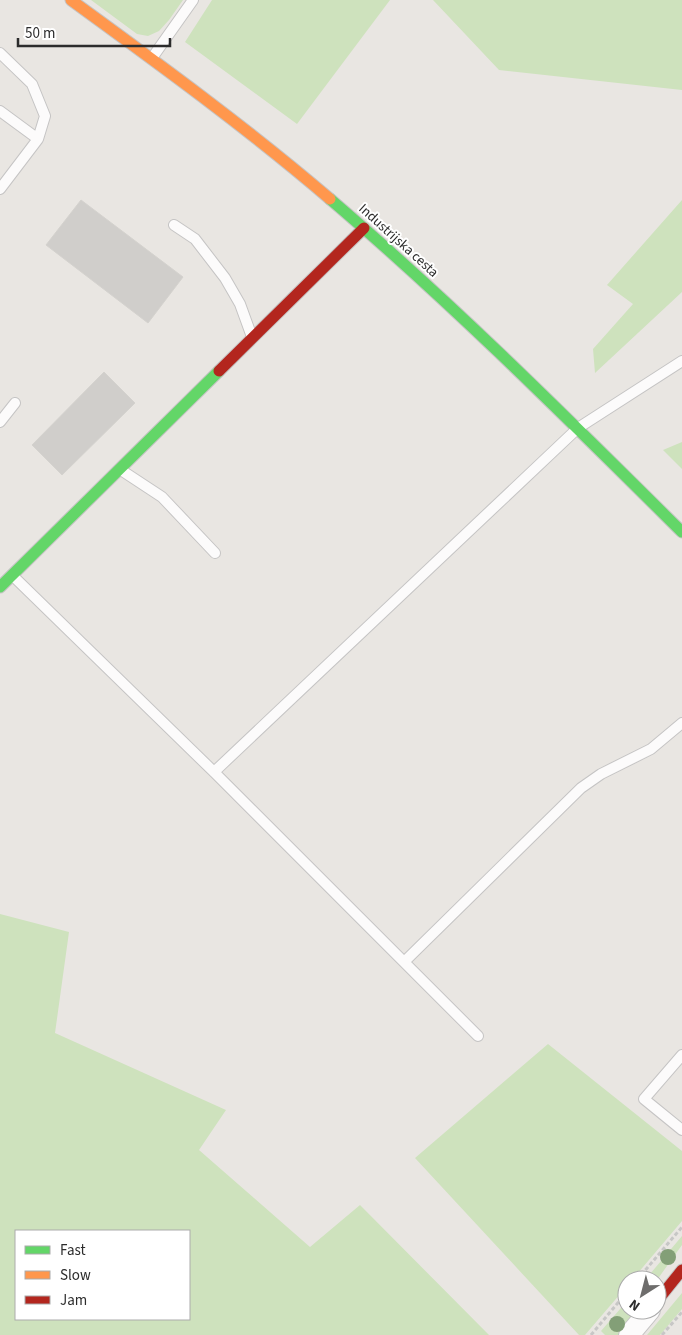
<svg xmlns="http://www.w3.org/2000/svg" width="682" height="1335" font-family="'Source Sans 3',sans-serif">
<style>
.green{fill:#cee2bd;fill-rule:evenodd}
.building{fill:#d0cecb;stroke:#d4d2ce}
.lines{fill:none;stroke-linecap:round;stroke-linejoin:round}
.lane-casing{stroke:#c5c4c4;stroke-width:12}
.street-casing{stroke:#c5c4c4;stroke-width:22}
.fast-casing{stroke:#c5c4c4;stroke-width:13}
.slow-casing{stroke:#c5c4c4;stroke-width:13}
.jam-casing{stroke:#c5c4c4;stroke-width:13}
.path{stroke:#c7c7c6;stroke-width:3;stroke-dasharray:4 2.5;stroke-linecap:butt}
.lane{stroke:#fcfbfb;stroke-width:10}
.street{stroke:#fcfbfb;stroke-width:20}
.fast{stroke:#63d668;stroke-width:11}
.slow{stroke:#ff974d;stroke-width:11}
.jam{stroke:#b3261e;stroke-width:11}
.tree{fill:#839f77}
.labels{text-anchor:middle;stroke-width:4;stroke-linejoin:round;paint-order:stroke}
.street-label{font-size:14px;fill:#2c2c2c;stroke:#fff}
</style>
<rect width="100%" height="100%" fill="#e9e6e2"/>
<path class="green" d="M 91,0 L 183,0 L 169,20 L 159,31 L 148,36 L 137,34 Z
M 212,0 L 390,0 L 297,124 L 185,42 Z
M 433,0 L 682,0 L 682,90 L 499,70 Z
M 682,200 L 682,292 L 595,373 L 593,349 L 633,304 L 607,285 Z
M 682,442 L 682,469 L 663,450 Z
M 0,914 L 69,932 L 55,1033 L 226,1110 L 199,1150 L 310,1247 L 360,1205 L 489,1335 L 0,1335 ZM 16,1231 L 189,1231 L 189,1319 L 16,1319 Z
M 548,1044 L 682,1151 L 682,1221 L 632,1280 L 627,1280 L 627,1286 L 585,1335 L 579,1335 L 415,1158 Z
M 682,1236 L 682,1245 L 657,1280 L 645,1280 Z
M 682,1293 L 682,1309 L 660,1335 L 647,1335 Z
M 627,1301 L 627,1310 L 636,1310 L 618,1335 L 605,1335 L 601,1331 Z"/>
<path class="building" d="M 81,200 L 183,277 L 148,323 L 46,245 Z
M 104,372 L 135,403 L 62,475 L 32,445 Z"/>
<g class="lines">
<defs>
<path id="lane" d="M 0,53 L 32,84 L 45,116 L 38,139
M 152,58 L 193,0
M 0,111 L 38,139 L 0,189
M 174,225 L 195,239 L 225,278 L 240,304 L 252,337
M 0,422 L 15,403
M 121,470 L 162,497 L 215,553
M 13,576 L 214,772 L 478,1036
M 214,772 L 578,428 L 682,361
M 404,962 L 581,788 L 601,774 L 651,749 L 682,723
M 682,1055 L 644,1099 L 682,1130"/>
<path id="street" d="M 629,1335 L 650,1310"/>
<path id="fast" d="M 330,199 C 453,304 567,418 682,532
M 0,587 L 219,371"/>
<path id="slow" d="M 71,0 C 159,64 247,128 330,199"/>
<path id="jam" d="M 219,371 L 364,228
M 657,1301 L 682,1270"/>
</defs>
<use href="#lane" class="lane-casing"/>
<use href="#street" class="street-casing"/>
<use href="#fast" class="fast-casing"/>
<use href="#slow" class="slow-casing"/>
<use href="#jam" class="jam-casing"/>
<path class="path" d="M 637,1280 L 682,1227
M 591,1335 L 627,1292
M 662,1335 L 682,1312"/>
<use href="#lane" class="lane"/>
<use href="#street" class="street"/>
<use href="#fast" class="fast"/>
<use href="#slow" class="slow"/>
<use href="#jam" class="jam"/>
</g>
<g class="tree">
<circle cx="668" cy="1257" r="8"/>
<circle cx="617" cy="1324" r="8"/>
</g>
<g class="labels">
<g class="street-label">
<text transform="translate(399 240) rotate(42)" y="5">Industrijska cesta</text>
</g>
</g>
<rect x="15" y="1230" width="175" height="90" fill="#ffffff" stroke="#ababab"/>
<rect x="25" y="1246" width="25" height="8" fill="#63d668" stroke="#ababab"/>
<text x="60" y="1255" font-size="15" fill="#2c2c2c">Fast</text>
<rect x="25" y="1271" width="25" height="8" fill="#ff974d" stroke="#ababab"/>
<text x="60" y="1280" font-size="15" fill="#2c2c2c">Slow</text>
<rect x="25" y="1296" width="25" height="8" fill="#b3261e" stroke="#ababab"/>
<text x="60" y="1305" font-size="15" fill="#2c2c2c">Jam</text>
<g transform="translate(642 1295) rotate(216)"><circle r="24" fill="#ffffff" stroke="#ababab"/>
<path d="M0-4L9 19L0 12L-9 19Z" fill="#6e6d6c"/>
<text y="-8" font-size="14" font-weight="bold" text-anchor="middle" fill="#2c2c2c">N</text>
</g>
<path d="M18 38v8h152v-8" fill="none" stroke="#2c2c2c" stroke-width="2.5"/>
<text x="25" y="38" font-size="15" fill="#2c2c2c" stroke="#ffffff" stroke-width="4" paint-order="stroke">50 m</text>
</svg>
